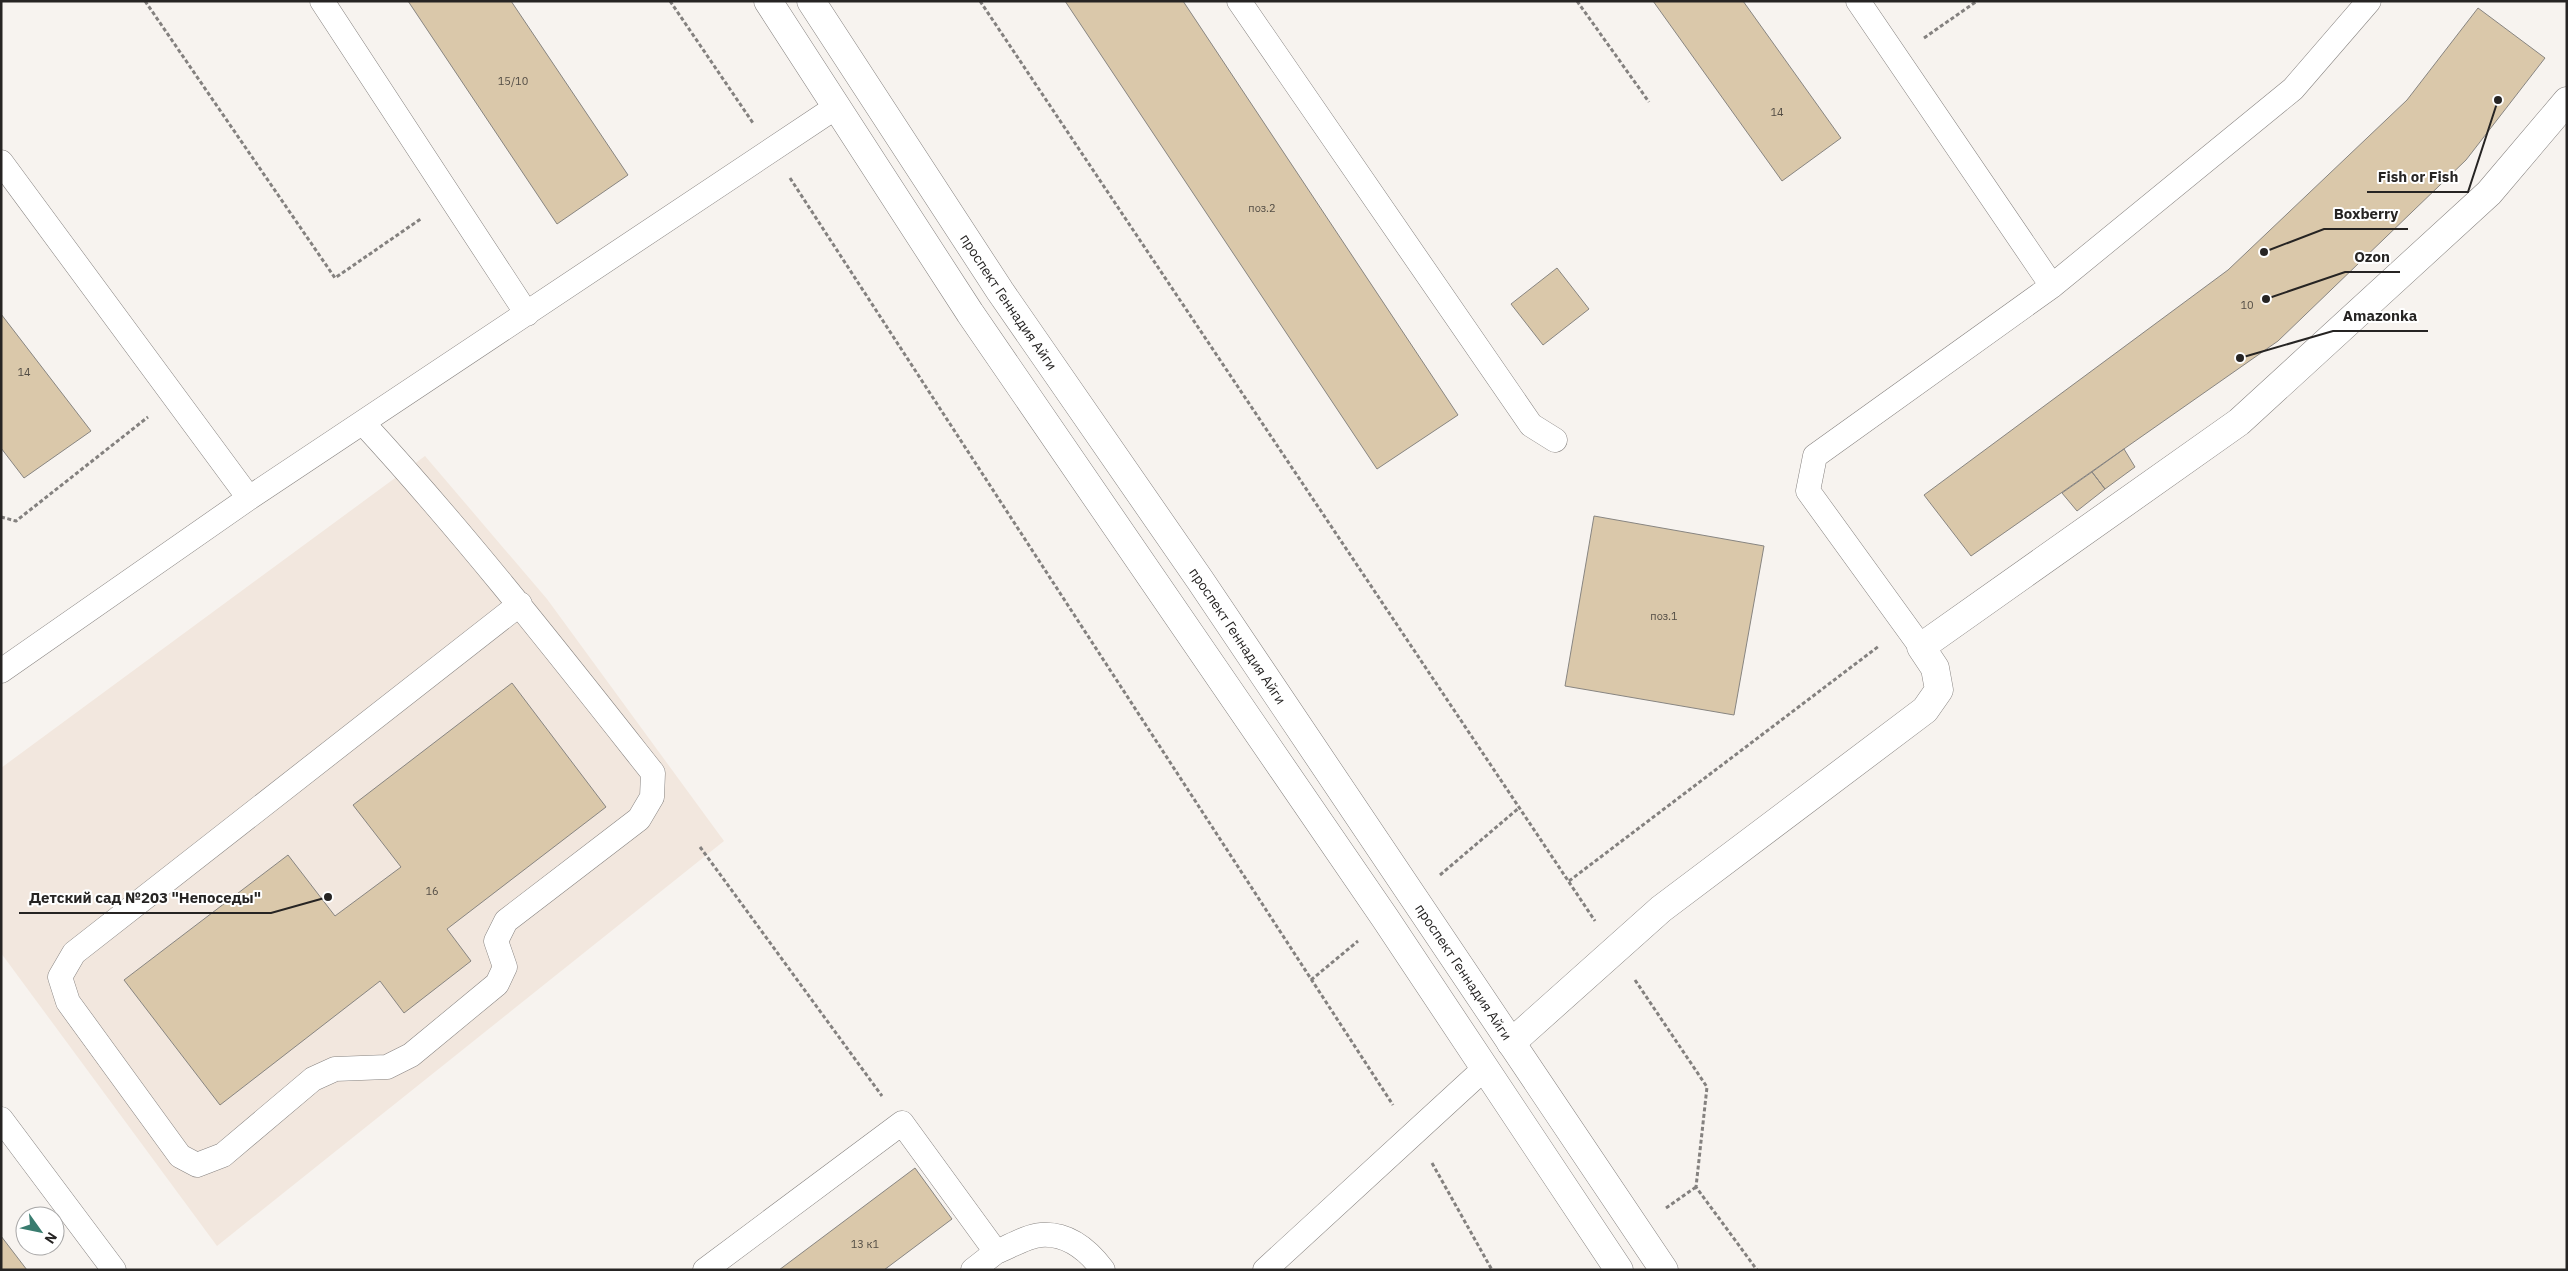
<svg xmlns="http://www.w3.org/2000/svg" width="2568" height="1271" font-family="'IBM Plex Sans',sans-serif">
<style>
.built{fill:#f2e7de}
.building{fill:#dac8aa;stroke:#888581}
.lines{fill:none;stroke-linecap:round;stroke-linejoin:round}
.lane-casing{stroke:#878380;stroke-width:25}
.street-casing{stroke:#878380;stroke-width:29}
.secondary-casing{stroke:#878380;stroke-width:29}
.path{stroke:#84817f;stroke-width:3;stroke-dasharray:4 2.5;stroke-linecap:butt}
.lane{stroke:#fff;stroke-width:24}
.street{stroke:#fff;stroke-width:28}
.secondary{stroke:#fff;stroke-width:28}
.labels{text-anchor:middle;stroke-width:4;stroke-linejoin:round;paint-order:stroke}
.number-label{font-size:11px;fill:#534d45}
.street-label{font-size:14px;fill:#262423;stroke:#fff}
.leader{fill:none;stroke:#262423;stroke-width:2}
.callout-dot{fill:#262423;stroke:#fff;stroke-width:2}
.callout-label{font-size:15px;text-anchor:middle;font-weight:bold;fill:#262423;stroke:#fff;stroke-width:4;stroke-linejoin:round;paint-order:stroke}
</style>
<rect width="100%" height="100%" fill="#f7f3ef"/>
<path class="built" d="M 425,456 L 547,599 L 724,841 L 217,1246 L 1,953 L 1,768 Z"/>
<path class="building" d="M 408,1 L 511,1 L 628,175 L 557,224 Z
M 1065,1 L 1183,1 L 1458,415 L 1377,469 Z
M 1653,1 L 1743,1 L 1841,138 L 1782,181 Z
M 2478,8 L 2545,58 L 2466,160 L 2278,341 L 1971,556 L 1924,495 L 2228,270 L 2407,100 Z
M 1557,268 L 1589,309 L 1543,345 L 1511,304 Z
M 1,314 L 91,431 L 24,478 L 1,448 Z
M 2124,449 L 2135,467 L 2105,489 L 2092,472 Z
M 2092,472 L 2105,489 L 2077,511 L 2062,493 Z
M 1594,516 L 1764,546 L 1734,715 L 1565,686 Z
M 512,683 L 606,807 L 447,929 L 471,961 L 404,1013 L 380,981 L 220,1105 L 124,980 L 288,855 L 335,916 L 401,867 L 353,805 Z
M 915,1168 L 952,1219 L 884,1270 L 779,1270 Z
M 1,1236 L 27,1270 L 1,1270 Z"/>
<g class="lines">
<defs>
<path id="lane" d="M 322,1 L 527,314
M 1239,1 L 1531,425 L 1555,440
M 1858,1 L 2052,286
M 1,162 L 249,498
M 363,423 C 466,535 559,654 653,773 L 652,797 L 639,819 L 506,921 L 496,941 L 505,967 L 497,984 L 411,1055 L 387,1067 L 335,1069 L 313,1079 L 223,1155 L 197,1165 L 180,1156 L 68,1002 L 60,977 L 74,953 L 520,604
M 1921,647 L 1808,491 L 1815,456 L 2052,286 L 2293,89 L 2369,1
M 1,671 L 249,498 L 836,107
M 1,1119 L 114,1270
M 996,1252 C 1009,1247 1027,1236 1041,1235 C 1068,1233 1088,1250 1103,1270
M 705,1270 L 902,1123 L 996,1252 L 973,1270
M 1265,1270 L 1485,1068"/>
<path id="street" d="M 1511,1043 L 1661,909 L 1925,710 L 1939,690 L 1935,668 L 1921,647 L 2239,422 L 2489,193 L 2567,101"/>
<g id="secondary">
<path d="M 768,1 L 970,313 L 1385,918 L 1619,1270"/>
<path id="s1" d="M 811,1 L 1000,291 L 1200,580 L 1664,1270"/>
</g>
</defs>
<use href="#lane" class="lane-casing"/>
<use href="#street" class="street-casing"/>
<use href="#secondary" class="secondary-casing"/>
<path class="path" d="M 145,1 L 335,278 L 422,218
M 670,1 L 753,123
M 980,1 L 1595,921
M 1577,1 L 1649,102
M 1924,38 L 1977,1
M 790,178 L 1393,1105
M 1,517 L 16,521 L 148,417
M 700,847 L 882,1096
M 1440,875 L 1520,807
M 1569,881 L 1879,646
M 1311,980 L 1358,941
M 1635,980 L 1707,1087 L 1696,1187 L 1757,1270
M 1432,1163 L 1492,1270
M 1666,1208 L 1696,1187"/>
<use href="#lane" class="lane"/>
<use href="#street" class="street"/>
<use href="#secondary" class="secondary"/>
</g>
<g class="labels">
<g class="number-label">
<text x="513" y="85">15/10</text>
<text x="1777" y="116">14</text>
<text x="1262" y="212">поз.2</text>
<text x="2247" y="309">10</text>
<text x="24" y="376">14</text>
<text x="1664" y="620">поз.1</text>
<text x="432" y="895">16</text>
<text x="865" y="1248">13 к1</text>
</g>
<g class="street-label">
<text dy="5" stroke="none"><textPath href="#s1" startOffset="360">проспект Геннадия Айги</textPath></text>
<text dy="5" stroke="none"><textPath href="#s1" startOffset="765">проспект Геннадия Айги</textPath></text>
<text dy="5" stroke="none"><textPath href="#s1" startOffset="1170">проспект Геннадия Айги</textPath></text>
</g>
</g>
<path class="leader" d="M2498 100L2468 192H2367M2264 252L2324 229H2408M2266 299L2345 272H2400M2240 358L2333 331H2428M328 897L271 913H19"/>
<g class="callout-dot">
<circle cx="2498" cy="100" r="5"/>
<circle cx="2264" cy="252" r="5"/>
<circle cx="2266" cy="299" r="5"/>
<circle cx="2240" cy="358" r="5"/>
<circle cx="328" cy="897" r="5"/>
</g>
<g class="callout-label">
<text x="2418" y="182">Fish or Fish</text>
<text x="2366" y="219">Boxberry</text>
<text x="2372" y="262">Ozon</text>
<text x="2380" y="321">Amazonka</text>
<text x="145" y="903">Детский сад №203 "Непоседы"</text>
</g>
<rect width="2568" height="1271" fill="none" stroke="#262423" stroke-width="5"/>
<g transform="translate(40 1231) rotate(123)"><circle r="24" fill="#ffffff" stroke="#a8a7a7"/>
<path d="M0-4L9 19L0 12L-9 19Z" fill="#397c6f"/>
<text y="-8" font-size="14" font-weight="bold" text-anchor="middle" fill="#262423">N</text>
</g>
</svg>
